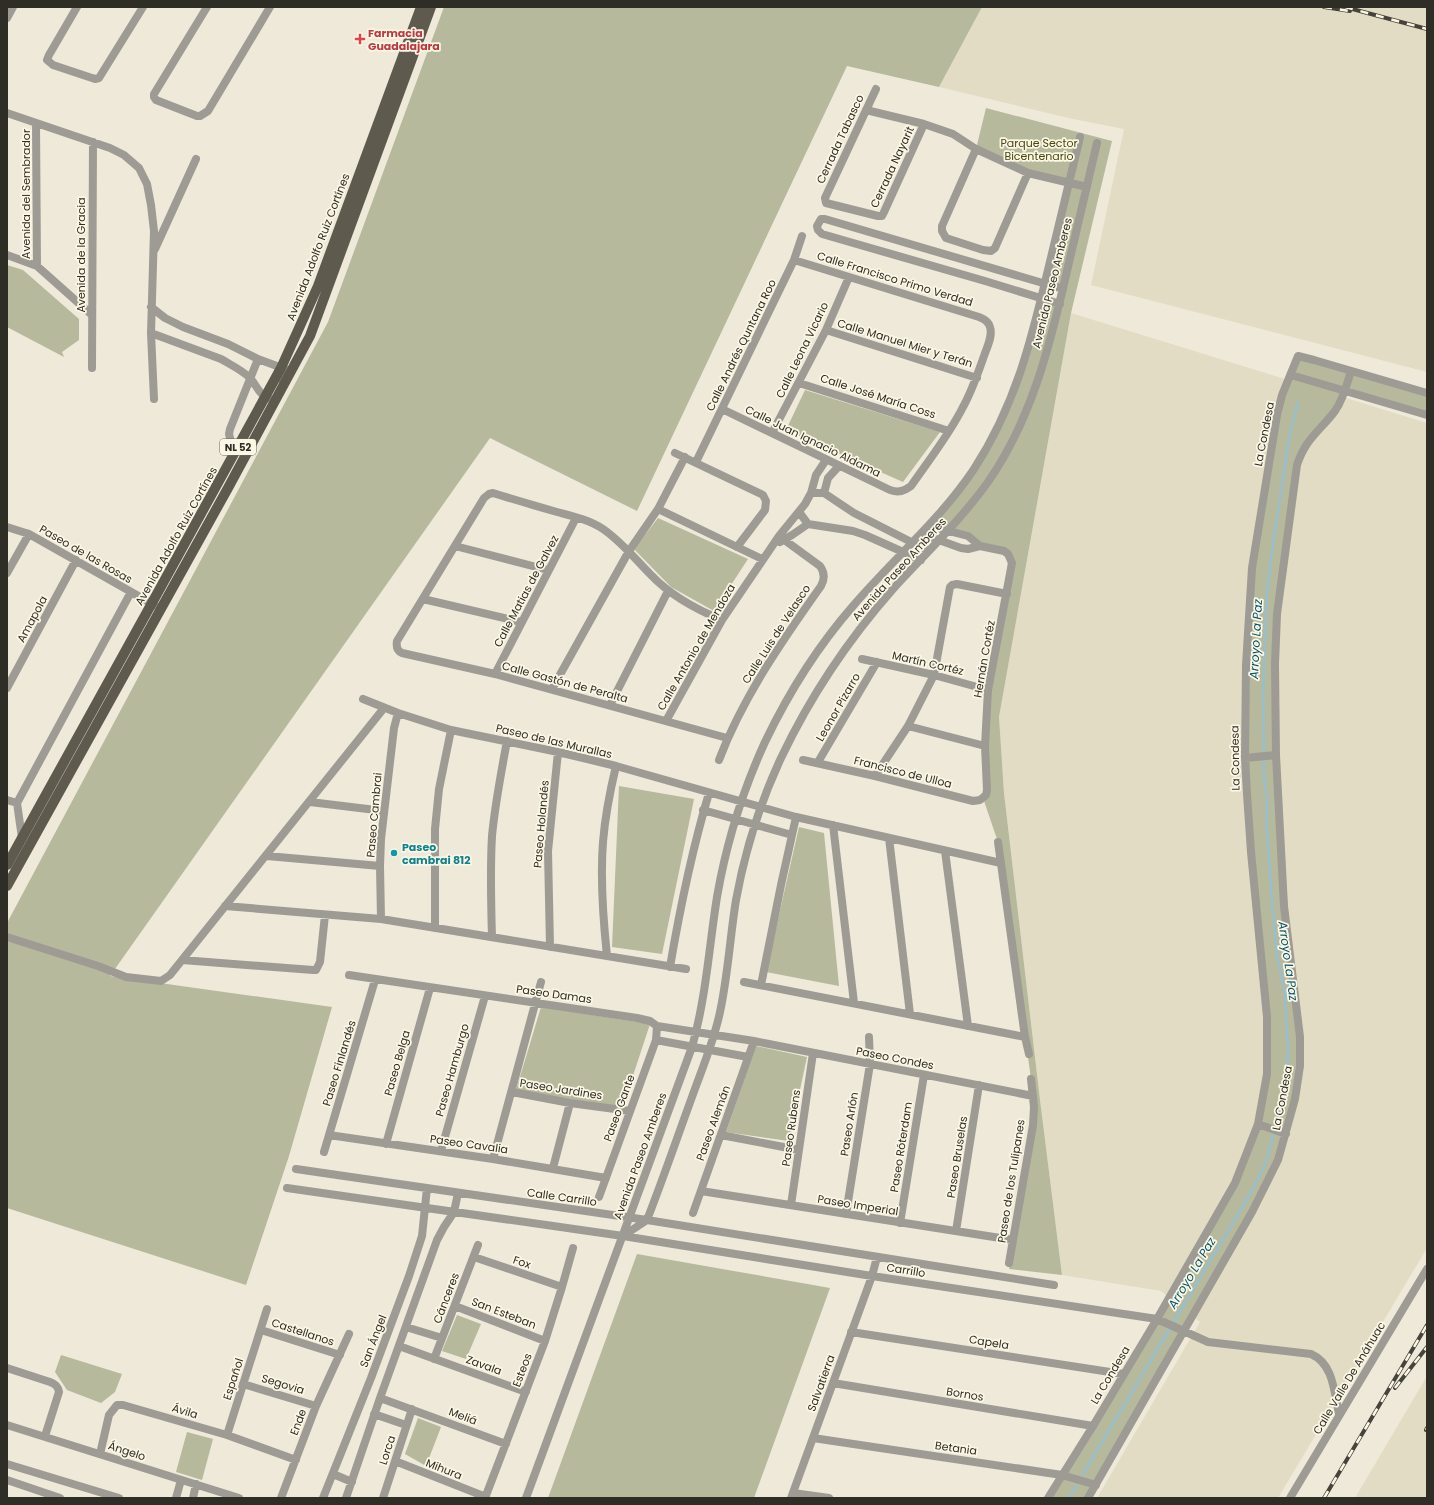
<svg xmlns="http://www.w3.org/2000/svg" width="1434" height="1505" font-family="Poppins,sans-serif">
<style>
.built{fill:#e3dcc5}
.green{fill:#b6b99c}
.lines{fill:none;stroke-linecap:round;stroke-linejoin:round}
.stream{stroke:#98bfce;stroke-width:2.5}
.minor{stroke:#9d9b94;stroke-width:8}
.primary{stroke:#5e5b4e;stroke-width:10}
.rail-casing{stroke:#45433b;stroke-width:4}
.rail{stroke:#fcf7e5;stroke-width:2.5;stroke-dasharray:8;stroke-linecap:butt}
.health-dot{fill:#e0444e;stroke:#fcf7e5;stroke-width:1.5}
.culture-dot{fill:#0f9aa8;stroke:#fcf7e5;stroke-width:1.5}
.labels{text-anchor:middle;stroke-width:3.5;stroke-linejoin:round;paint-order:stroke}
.shield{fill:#fcf7e5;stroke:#6c6a5f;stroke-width:1}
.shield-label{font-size:10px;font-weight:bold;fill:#2e2d26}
.health-label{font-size:11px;font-weight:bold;fill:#be3a42;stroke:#fcf7e5;text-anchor:start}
.street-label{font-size:11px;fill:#2e2d26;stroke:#fcf7e5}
.park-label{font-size:11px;fill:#47490f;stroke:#fcf7e5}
.culture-label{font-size:11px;font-weight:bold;fill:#0d838f;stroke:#fcf7e5;text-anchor:start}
.water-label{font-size:12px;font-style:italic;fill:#01546b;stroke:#fcf7e5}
</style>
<rect width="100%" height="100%" fill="#eee9d8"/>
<path class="built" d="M 982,7 L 1427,7 L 1427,372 L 1091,285 L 1124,129 L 1073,119 L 939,87 Z
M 1071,313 L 1427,423 L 1427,1248 L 1278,1498 L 1097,1498 L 1200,1322 L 1161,1291 L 1062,1275 L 1040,1100 L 1004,793 L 999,717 Z
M 1427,1376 L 1427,1498 L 1355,1498 Z"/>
<path class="green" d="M 444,7 L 982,7 L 939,87 L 847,66 L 637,511 L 490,438 L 110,976 L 332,1007 L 289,1156 L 246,1285 L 7,1208 L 7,923 L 328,322 Z
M 986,108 L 1112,141 L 1071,313 L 999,717 L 1004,793 L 1040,1100 L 1062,1275 L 1009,1269 L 1033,1125 L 1031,1079 L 998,842 L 983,798 L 988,690 L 1007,594 L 1008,554 L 980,546 L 967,536 L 929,526 L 957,493 L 1000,424 L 1041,299 L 1060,304 L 1063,289 L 1045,284 L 1069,183 L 1028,173 L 976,149 Z
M 7,265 L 23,270 L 79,319 L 79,340 L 62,352 L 64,357 L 7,327 Z
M 1298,356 L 1427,393 L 1427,415 L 1344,390 L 1337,407 L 1302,452 L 1277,614 L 1276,755 L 1300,1066 L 1278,1160 L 1088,1498 L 1048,1498 L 1235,1183 L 1258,1124 L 1267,1074 L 1267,1017 L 1247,794 L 1252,568 L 1277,415 Z
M 805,390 L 940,432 L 903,482 L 786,430 Z
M 658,518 L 748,559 L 714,611 L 671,587 L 634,549 Z
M 619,786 L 694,799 L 662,954 L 612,947 Z
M 799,827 L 824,833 L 839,986 L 766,972 Z
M 541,1007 L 650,1024 L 622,1109 L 516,1090 Z
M 756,1046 L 807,1057 L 789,1141 L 726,1132 Z
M 637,1254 L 830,1288 L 754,1498 L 548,1498 Z
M 457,1315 L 481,1324 L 466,1359 L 442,1351 Z
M 61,1355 L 122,1374 L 115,1392 L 101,1403 L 67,1390 L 55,1372 Z
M 418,1418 L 441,1427 L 426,1466 L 405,1454 Z
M 187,1432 L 213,1439 L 202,1480 L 176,1472 Z"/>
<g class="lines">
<path class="stream" d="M 1083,1474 L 1250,1194 L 1265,1165 L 1272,1140 L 1283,1098 L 1288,1054 L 1285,995 L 1277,955 L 1274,926 L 1266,817 L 1267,798 L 1264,778 L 1263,691 L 1267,594 L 1272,551 L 1289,439 L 1298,402
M 1069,1498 L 1076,1486"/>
<path class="minor" d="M 77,7 L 49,55 L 47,60 L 53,65 L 95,79 L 99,78 L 143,7
M 207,7 L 154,94 L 154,97 L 156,100 L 197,116 L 200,116 L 208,111 L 270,7
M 7,18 L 13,7
M 876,89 L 825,198 L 826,203 L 878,216 L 882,216 L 884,212 L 924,124
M 866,110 L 924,124 L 953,134 L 976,149 L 1028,173 L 1087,187
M 7,113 L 110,148 L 124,155 L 139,168 L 147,184 L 151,205 L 154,231 L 151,333 L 154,399
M 36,123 L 37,266
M 976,149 L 942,226 L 942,231 L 946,238 L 983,250 L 991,251 L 995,248 L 1028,173
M 155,249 L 196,159
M 7,255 L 37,266 L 92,315
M 1060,304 L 985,281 L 822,234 L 818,230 L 817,226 L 821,219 L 825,219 L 1063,289
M 151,307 L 165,318 L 183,327 L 228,344 L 258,359 L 285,369 L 287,372 L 282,380
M 826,330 L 977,378
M 151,333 L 221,359 C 231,365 242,370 250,378 C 257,386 260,396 270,399
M 92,368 L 93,142
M 1291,375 L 1427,415
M 799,383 L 949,431
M 722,409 L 890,490 C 899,493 904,491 911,486 C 929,460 949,435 963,407 C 972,391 978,373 984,356 C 987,347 993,336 990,327 C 989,322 984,319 979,317 L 794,260
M 772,433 L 826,330 L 849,277
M 675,453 L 763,495 L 766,501 L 765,510 L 737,547
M 234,454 L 229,434 L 230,429 L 258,359
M 696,462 L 794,260 L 802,236
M 811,493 L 824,493 L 854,513 L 929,551
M 824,493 L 828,478 L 839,466
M 658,509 L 762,559
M 799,512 L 808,524 L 853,531 L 865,535 L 921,560
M 7,527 L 29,534 L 156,606
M 922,534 L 961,548 L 968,549 L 980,546
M 780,542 L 792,535 L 808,524
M 455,546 L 548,570
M 7,573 L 29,534
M 423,599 L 521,622
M 722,620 C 695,609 671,596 651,575 C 635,559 622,542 603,529 C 590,520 572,516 557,512 C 536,506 515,500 493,493 L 489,494 L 484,498 L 397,641 C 396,647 397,651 402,653 L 495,674 L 727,738
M 862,659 L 934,675 L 988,690
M 495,674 L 576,518
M 7,688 L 76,560
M 552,689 L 629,551 L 658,509 L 685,457
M 363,699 L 398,713 L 451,730 L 558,752 L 616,766 L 796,817 L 1001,863
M 610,705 L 668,591
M 666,721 L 722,620 L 779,536 L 805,504 L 811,493 L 816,475 L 826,460
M 908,726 L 985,746
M 1245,758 L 1276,755
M 719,760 C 743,697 782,641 821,586 C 825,579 825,573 820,566 L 779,536
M 803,760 L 875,776 L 973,801 L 980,800 L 986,795 L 987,790 L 985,746 L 988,690 L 1012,563 L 1008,554 L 1004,551 L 980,546 L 968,536 L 929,526
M 818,762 L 877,662
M 875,776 L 908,726 L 934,675 L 950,587 L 952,585 L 957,584 L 1007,594
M 7,800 L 17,803 L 22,838
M 310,802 L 384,811
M 17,803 L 131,592
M 703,810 L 792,835
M 833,825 L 854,1003
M 889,838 L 910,1014
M 998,842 L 1025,1037 L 1029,1054
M 945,851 L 968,1026
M 267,856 L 380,866
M 225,906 L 381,919 L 686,969
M 381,919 L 380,866 L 381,839 L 394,728 L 398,713
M 435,928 L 435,829 L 439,789 L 451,730
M 7,937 L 98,966 L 126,977 L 161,981 L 170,975 L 384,708
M 492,937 C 491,904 490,870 492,836 C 495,804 501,773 507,741
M 550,947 L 548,851 L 558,752
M 607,956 C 603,918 600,880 603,842 C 605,817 610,791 616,766
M 182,960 L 313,970 L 316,970 L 320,962 L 325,915
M 670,967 C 680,908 692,850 709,793
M 349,975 L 637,1018 L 650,1021 L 657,1026 L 754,1041 L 1033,1096
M 744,982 L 1025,1037
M 761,985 L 781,885 L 796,817
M 656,1040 L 748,1057
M 512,1092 L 570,1103 L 630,1111
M 1258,1124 L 1286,1134
M 329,1135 L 493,1159 L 606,1178
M 721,1135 L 799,1150
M 386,1144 L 430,988
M 441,1151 L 485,996
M 324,1152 L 375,980
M 493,1159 L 541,982
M 553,1168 L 570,1103
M 296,1169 L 647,1220 L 1054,1285
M 287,1188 L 623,1236 L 872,1276 L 1157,1319 L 1208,1342 L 1311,1354 C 1334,1364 1334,1393 1339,1414
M 701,1191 L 1013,1240
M 599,1197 L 656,1040 L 657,1026
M 791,1205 L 813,1053
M 693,1213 L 754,1041
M 846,1214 L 870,1064 L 869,1037
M 900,1223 L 924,1075
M 956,1231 L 979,1085
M 623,1236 L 647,1220 C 663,1179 677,1138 692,1097 C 702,1069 714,1041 720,1012 C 728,975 730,937 736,900 C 745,851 760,803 781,758 C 810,697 848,640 893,589 C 925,554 960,521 988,482 C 1032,419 1050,345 1067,271 C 1077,229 1087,186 1097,143
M 474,1257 L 562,1287
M 1009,1263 L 1033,1125 L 1034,1107 L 1031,1079
M 455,1306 L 545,1341
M 406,1327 L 442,1338
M 261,1330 L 340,1355
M 851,1332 L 1123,1374
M 399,1346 L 526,1392
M 434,1359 L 478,1245
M 7,1368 L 50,1382 C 55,1384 58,1386 59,1392 L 45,1436
M 833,1383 L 1093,1426
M 243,1384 L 316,1406
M 380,1398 L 506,1444
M 374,1414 L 406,1425
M 7,1425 L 239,1498
M 227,1435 L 267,1309
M 813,1438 L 1062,1475 L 1096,1485
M 100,1454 L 109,1415 L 117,1405 L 123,1405 L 227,1435 L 296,1460
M 395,1461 L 486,1497
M 7,1464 L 119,1498
M 333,1474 L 352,1482
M 7,1480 L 60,1498
M 793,1493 L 829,1498
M 176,1498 L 181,1480
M 193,1498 L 196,1484
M 281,1498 L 316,1406 L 349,1334
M 323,1498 L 371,1378 L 409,1276 L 422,1236 L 427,1188
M 346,1498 L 380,1398 L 437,1240 L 444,1227 L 454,1212 L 458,1193
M 383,1498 L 412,1409
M 485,1498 L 545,1341 L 562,1287 L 573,1248
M 526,1498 L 692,1047 C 706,998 709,947 717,897 C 726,845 743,790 765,742 C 788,694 818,646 853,606 C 893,559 940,520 974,469 C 1015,406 1031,342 1048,270 C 1059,226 1069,181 1080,137
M 791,1498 L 872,1276 L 877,1257
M 1048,1498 L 1093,1426 L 1157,1319 L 1235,1183 L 1258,1124 L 1267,1074 L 1267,1017 L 1251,852 L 1247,794 L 1245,758 L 1246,665 L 1252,568 L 1277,415 L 1282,395 L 1298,356 L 1314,360 L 1427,393
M 1088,1498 L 1252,1212 L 1278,1160 L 1295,1099 L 1300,1066 L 1300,1037 L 1284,906 L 1276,755 L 1275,664 L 1277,614 L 1297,465 C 1306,438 1319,432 1335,411 C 1343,400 1347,384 1351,371
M 1290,1498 L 1427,1269"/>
<path class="primary" d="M 7,865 L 152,603 L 281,368 L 318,286 L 421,7
M 7,886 L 228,488 L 310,336 L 431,7"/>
<defs>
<path id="rail" d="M 1324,7 L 1350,11
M 1345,7 L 1427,29
M 1395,1388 L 1427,1347
M 1426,1430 L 1427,1428
M 1324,1498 L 1427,1325"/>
</defs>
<use href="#rail" class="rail-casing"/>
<use href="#rail" class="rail"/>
</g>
<path class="health-dot" d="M358 33h4v4h4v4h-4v4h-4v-4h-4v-4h4z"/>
<circle class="culture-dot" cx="394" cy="853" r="4"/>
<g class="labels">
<rect class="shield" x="220" y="439" width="36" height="16" rx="3"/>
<g class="shield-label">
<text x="238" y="451">NL 52</text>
</g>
<g class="health-label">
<text x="368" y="37">Farmacia<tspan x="368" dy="13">Guadalajara</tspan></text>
</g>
<g class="street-label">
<text transform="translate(840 139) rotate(-65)" y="4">Cerrada Tabasco</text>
<text transform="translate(892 167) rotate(-65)" y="4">Cerrada Nayarit</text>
<text transform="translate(26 194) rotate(-90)" y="4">Avenida del Sembrador</text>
<text transform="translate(318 247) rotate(-69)" y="4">Avenida Adolfo Ruiz Cortínes</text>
<text transform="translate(81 255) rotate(-90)" y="4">Avenida de la Gracia</text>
<text transform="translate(895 279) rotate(17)" y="4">Calle Francisco Primo Verdad</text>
<text transform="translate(1052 283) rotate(-76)" y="4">Avenida Paseo Amberes</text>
<text transform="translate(905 343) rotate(17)" y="4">Calle Manuel Mier y Terán</text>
<text transform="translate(741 345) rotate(-64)" y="4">Calle Andrés Quntana Roo</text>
<text transform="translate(802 350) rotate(-64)" y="4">Calle Leona Vicario</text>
<text transform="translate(878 396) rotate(18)" y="4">Calle José María Coss</text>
<text transform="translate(1264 434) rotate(-79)" y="4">La Condesa</text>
<text transform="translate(813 441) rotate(26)" y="4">Calle Juan Ignacio Aldama</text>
<text transform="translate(176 536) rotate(-61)" y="4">Avenida Adolfo Ruiz Cortínes</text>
<text transform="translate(86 554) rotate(30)" y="4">Paseo de las Rosas</text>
<text transform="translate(899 569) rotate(-48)" y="4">Avenida Paseo Amberes</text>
<text transform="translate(526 591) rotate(-62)" y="4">Calle Matias de Galvez</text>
<text transform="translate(32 619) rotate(-62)" y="4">Amapola</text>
<text transform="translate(776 634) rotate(-57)" y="4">Calle Luis de Velasco</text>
<text transform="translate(696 647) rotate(-60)" y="4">Calle Antonio de Mendoza</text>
<text transform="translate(984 659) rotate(-80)" y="4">Hernán Cortéz</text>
<text transform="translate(928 663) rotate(13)" y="4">Martín Cortéz</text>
<text transform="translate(565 682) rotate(15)" y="4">Calle Gastón de Peralta</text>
<text transform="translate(838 707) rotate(-60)" y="4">Leonor Pizarro</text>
<text transform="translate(554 741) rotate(13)" y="4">Paseo de las Murallas</text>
<text transform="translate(1235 758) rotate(-91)" y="4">La Condesa</text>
<text transform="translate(903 772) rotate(14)" y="4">Francisco de Ulloa</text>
<text transform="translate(374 815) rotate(-85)" y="4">Paseo Cambrai</text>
<text transform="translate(541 824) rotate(-85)" y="4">Paseo Holandés</text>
<text transform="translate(554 994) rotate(8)" y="4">Paseo Damas</text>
<text transform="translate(895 1058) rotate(11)" y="4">Paseo Condes</text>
<text transform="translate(339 1063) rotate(-73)" y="4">Paseo Finlandés</text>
<text transform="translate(397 1063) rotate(-74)" y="4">Paseo Belga</text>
<text transform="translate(452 1070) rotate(-74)" y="4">Paseo Hamburgo</text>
<text transform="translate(561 1089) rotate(9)" y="4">Paseo Jardines</text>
<text transform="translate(1282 1098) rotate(-79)" y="4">La Condesa</text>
<text transform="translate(619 1108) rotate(-70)" y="4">Paseo Gante</text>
<text transform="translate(713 1123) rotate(-70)" y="4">Paseo Alemán</text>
<text transform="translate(849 1124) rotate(-81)" y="4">Paseo Arlón</text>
<text transform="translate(791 1128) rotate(-82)" y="4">Paseo Rubens</text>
<text transform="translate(469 1144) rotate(8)" y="4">Paseo Cavalia</text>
<text transform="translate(901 1147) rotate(-81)" y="4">Paseo Róterdam</text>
<text transform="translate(640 1156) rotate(-70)" y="4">Avenida Paseo Amberes</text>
<text transform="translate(957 1157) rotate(-81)" y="4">Paseo Bruselas</text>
<text transform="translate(1011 1181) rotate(-81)" y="4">Paseo de los Tulipanes</text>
<text transform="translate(562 1197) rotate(8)" y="4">Calle Carrillo</text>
<text transform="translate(858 1205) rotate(9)" y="4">Paseo Imperial</text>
<text transform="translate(522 1262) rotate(19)" y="4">Fox</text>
<text transform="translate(906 1270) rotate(9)" y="4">Carrillo</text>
<text transform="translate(446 1298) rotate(-69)" y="4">Cánceres</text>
<text transform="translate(504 1313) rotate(21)" y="4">San Esteban</text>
<text transform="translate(303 1332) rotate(18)" y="4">Castellanos</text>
<text transform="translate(373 1341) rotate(-69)" y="4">San Ángel</text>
<text transform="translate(989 1342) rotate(9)" y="4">Capela</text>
<text transform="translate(484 1365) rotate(20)" y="4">Zavala</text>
<text transform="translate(522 1370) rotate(-69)" y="4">Esteos</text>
<text transform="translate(1110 1375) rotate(-59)" y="4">La Condesa</text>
<text transform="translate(1349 1378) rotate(-59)" y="4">Calle Valle De Anáhuac</text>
<text transform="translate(233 1379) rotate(-72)" y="4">Español</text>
<text transform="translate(821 1383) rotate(-70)" y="4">Salvatierra</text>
<text transform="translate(283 1384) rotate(17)" y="4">Segovia</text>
<text transform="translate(965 1394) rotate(9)" y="4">Bornos</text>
<text transform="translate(185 1411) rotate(17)" y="4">Ávila</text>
<text transform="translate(463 1416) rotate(21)" y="4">Meliá</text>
<text transform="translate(298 1422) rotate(-69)" y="4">Ende</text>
<text transform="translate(956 1448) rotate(8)" y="4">Betania</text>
<text transform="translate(387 1450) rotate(-72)" y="4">Lorca</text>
<text transform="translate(127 1451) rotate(18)" y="4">Ángelo</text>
<text transform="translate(444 1469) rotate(22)" y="4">Mihura</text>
</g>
<g class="park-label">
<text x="1039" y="147">Parque Sector<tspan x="1039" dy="13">Bicentenario</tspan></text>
</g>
<g class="culture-label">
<text x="402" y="851">Paseo<tspan x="402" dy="13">cambrai 812</tspan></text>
</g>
<g class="water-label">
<text transform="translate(1256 639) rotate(-87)" y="4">Arroyo La Paz</text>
<text transform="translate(1288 961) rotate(82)" y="4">Arroyo La Paz</text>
<text transform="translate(1192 1273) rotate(-59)" y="4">Arroyo La Paz</text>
</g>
</g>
<rect width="1434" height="1505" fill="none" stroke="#2e2d26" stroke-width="16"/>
</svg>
